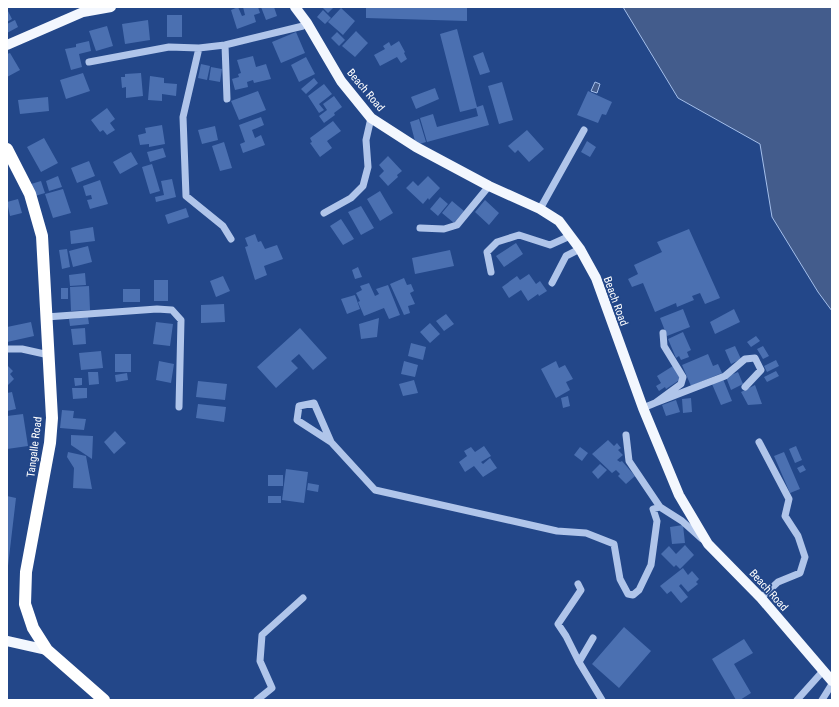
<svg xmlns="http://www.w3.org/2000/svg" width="839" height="707" font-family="'Roboto Condensed',sans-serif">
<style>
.water{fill:#435c8c;stroke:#a4bfeb}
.building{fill:#4b70b1}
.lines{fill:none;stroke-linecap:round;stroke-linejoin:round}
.minor{stroke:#b0c5ea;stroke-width:7}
.major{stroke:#f3f7fe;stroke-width:10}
.highway{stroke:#fff;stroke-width:12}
.labels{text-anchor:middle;stroke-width:3.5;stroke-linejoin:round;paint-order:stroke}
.street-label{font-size:11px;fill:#fff;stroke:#234789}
</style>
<rect width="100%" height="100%" fill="#234789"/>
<path class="water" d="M 623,7 L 832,7 L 832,311 L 818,292 L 772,217 L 760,144 L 678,98 Z
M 595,82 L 600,84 L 597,93 L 591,91 Z"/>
<path class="building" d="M 238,7 L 242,16 L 245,15 L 243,7 L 258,7 L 260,13 L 254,15 L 256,22 L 237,29 L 231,10 Z
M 261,7 L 274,7 L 277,16 L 266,20 Z
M 322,7 L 334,7 L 328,13 Z
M 366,7 L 467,7 L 467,21 L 366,18 Z
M 341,8 L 355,21 L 343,35 L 328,22 Z
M 7,9 L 12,19 L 7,22 Z
M 323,10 L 331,18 L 325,24 L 317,17 Z
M 167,15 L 182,15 L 182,37 L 167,37 Z
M 15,20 L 18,27 L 7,33 L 7,24 Z
M 148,20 L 150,40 L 125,44 L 122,24 Z
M 107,26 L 113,46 L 96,51 L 89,31 Z
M 457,29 L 477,107 L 483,105 L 489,125 L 427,142 L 420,118 L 433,114 L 437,127 L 478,116 L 476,108 L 460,112 L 440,34 Z
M 356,31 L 368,43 L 355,57 L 342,46 Z
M 296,32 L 305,53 L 281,63 L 272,42 Z
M 337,32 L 345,40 L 339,46 L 331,38 Z
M 89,41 L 91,51 L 79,54 L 82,67 L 71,70 L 65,49 L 76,47 L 76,44 Z
M 399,41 L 405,52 L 404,53 L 407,59 L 401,63 L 397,57 L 380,66 L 374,55 L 385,49 L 383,46 L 389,42 L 391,46 Z
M 483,52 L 490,72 L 480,75 L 473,56 Z
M 10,53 L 20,70 L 7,77 L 7,54 Z
M 253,56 L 256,67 L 266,64 L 271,79 L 254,83 L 253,80 L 247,82 L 248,87 L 235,90 L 232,79 L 239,77 L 238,74 L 241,73 L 237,60 Z
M 306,57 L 315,74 L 299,82 L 291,65 Z
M 201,64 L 210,66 L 207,80 L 198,78 Z
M 211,67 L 222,69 L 220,82 L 209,80 Z
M 83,73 L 90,91 L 66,99 L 60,80 Z
M 141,73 L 143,96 L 126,98 L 126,87 L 122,88 L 121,77 L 125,77 L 125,74 Z
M 150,76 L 164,78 L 164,83 L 177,84 L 176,96 L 162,94 L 162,101 L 148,100 Z
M 314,78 L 318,83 L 306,94 L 301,89 Z
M 502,82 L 513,120 L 499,124 L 488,86 Z
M 324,84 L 332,94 L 319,104 L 324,110 L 319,113 L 308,96 Z
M 435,88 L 439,99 L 416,109 L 411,97 Z
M 258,91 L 266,110 L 239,120 L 231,101 Z
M 588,91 L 612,102 L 606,115 L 602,114 L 598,123 L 577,115 Z
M 334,96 L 342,107 L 334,113 L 335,115 L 324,123 L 319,116 L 327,110 L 323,104 Z
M 48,97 L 49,111 L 20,114 L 18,100 Z
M 107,108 L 115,119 L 110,123 L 115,130 L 107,135 L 103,130 L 100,132 L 91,120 Z
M 261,117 L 264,125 L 252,130 L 255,138 L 261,135 L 265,145 L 243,153 L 240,144 L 245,142 L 239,125 Z
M 419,119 L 426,142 L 416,145 L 410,122 Z
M 333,121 L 341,131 L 327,141 L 332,148 L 320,157 L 310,143 L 312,142 L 310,138 Z
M 162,125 L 165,144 L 149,147 L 149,144 L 140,145 L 138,135 L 146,133 L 145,128 Z
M 215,126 L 218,140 L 202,144 L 198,130 Z
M 527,130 L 544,149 L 529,162 L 518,150 L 515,153 L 508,146 Z
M 44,138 L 58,163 L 41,172 L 27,147 Z
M 587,141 L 596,147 L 590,157 L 581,152 Z
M 224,142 L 232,168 L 220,171 L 212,146 Z
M 163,148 L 166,157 L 150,162 L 147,152 Z
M 131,152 L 138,164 L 120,174 L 113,162 Z
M 388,156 L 402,171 L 397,175 L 398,177 L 388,186 L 379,176 L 384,171 L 379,165 Z
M 89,161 L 95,176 L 77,183 L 71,168 Z
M 152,164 L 160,191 L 150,194 L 142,167 Z
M 58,176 L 62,187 L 49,191 L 46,181 Z
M 428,176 L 440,188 L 429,200 L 428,198 L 423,204 L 406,188 L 413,181 L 418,186 Z
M 172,179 L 176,197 L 156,202 L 155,197 L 164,195 L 161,181 Z
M 100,180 L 108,204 L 90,209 L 87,200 L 92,199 L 91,195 L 86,196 L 83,186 Z
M 41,181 L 45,193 L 35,196 L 31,184 Z
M 63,189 L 71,213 L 53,218 L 45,194 Z
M 380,191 L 393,213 L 380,221 L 367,199 Z
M 440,197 L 448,204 L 438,216 L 430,209 Z
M 18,199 L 22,213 L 10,216 L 7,202 Z
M 485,200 L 499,213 L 489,225 L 475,212 Z
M 452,201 L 464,211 L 454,223 L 442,213 Z
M 361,206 L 374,228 L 361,235 L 348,212 Z
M 186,208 L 189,217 L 168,224 L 165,215 Z
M 341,219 L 354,239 L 343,245 L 330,226 Z
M 93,227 L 95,241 L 71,244 L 70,231 Z
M 689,229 L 720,298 L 705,304 L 700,293 L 692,296 L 694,300 L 677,307 L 676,303 L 655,312 L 643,283 L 632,287 L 628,279 L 638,274 L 634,265 L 662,252 L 657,242 Z
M 255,234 L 258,242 L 261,241 L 265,249 L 277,245 L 283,259 L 264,266 L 267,275 L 255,280 L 245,247 L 248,246 L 245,238 Z
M 516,243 L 523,254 L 504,267 L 496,256 Z
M 88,246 L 92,262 L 73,267 L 69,251 Z
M 67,249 L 70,267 L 62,269 L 59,250 Z
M 450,250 L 454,266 L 415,274 L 412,258 Z
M 358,267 L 362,277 L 355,279 L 352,270 Z
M 85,273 L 86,285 L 70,286 L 69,275 Z
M 529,274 L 536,284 L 540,281 L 547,291 L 539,296 L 538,294 L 528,301 L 521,290 L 509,298 L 502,287 L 517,276 L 520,280 Z
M 223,276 L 230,291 L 216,297 L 210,281 Z
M 404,278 L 407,285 L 411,284 L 414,291 L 410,293 L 415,304 L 408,306 L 410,313 L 404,315 L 390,284 Z
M 154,280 L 168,280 L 168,301 L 154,301 Z
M 369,283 L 375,296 L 379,294 L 376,289 L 388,285 L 400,315 L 389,319 L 384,308 L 364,316 L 358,302 L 360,301 L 356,293 L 362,290 L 360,286 Z
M 89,286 L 90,310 L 71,311 L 70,287 Z
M 61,288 L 68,288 L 68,299 L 61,299 Z
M 123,289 L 140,289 L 140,302 L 123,302 Z
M 355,295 L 360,309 L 347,314 L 341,299 Z
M 224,304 L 225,322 L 201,323 L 201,305 Z
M 683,309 L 690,327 L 667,336 L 660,318 Z
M 734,309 L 740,322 L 715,334 L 710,322 Z
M 446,314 L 454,324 L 444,331 L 436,321 Z
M 88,317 L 89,324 L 70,326 L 69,319 Z
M 379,318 L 377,337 L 361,339 L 359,324 Z
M 31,322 L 34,336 L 7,342 L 7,327 Z
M 156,322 L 173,324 L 170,346 L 153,344 Z
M 430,323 L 440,334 L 430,343 L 420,332 Z
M 85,328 L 86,344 L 73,345 L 71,329 Z
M 300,328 L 327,358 L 313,370 L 299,354 L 291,361 L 298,368 L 276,388 L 257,367 Z
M 683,332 L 691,350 L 687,352 L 689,357 L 681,360 L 679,356 L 676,358 L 668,339 Z
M 756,336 L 760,341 L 751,347 L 747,342 Z
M 411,343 L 426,347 L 423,360 L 408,356 Z
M 735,346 L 741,359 L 731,364 L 725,350 Z
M 763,346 L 769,356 L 763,359 L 757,349 Z
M 101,351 L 103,368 L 81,370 L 79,353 Z
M 115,354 L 131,354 L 131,372 L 115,372 Z
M 708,354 L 713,366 L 718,364 L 722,373 L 691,386 L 682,365 Z
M 776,360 L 779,366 L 767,372 L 764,366 Z
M 159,361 L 174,364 L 171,383 L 156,380 Z
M 404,361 L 418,365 L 415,377 L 401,374 Z
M 556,361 L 559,368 L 565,365 L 573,379 L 566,382 L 570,390 L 556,398 L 541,369 Z
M 7,365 L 13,371 L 10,374 L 14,379 L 7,386 Z
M 673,366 L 681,379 L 666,389 L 665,387 L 659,391 L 656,386 L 661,383 L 657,376 Z
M 776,371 L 779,376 L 767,382 L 764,377 Z
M 88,372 L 98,372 L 99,384 L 89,385 Z
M 738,372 L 743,384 L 731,390 L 726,377 Z
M 127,373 L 128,380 L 116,382 L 115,375 Z
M 74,378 L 82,378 L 82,385 L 75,386 Z
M 723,379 L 732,401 L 721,405 L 712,384 Z
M 414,380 L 418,393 L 403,396 L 399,384 Z
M 198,381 L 227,384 L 225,400 L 196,397 Z
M 755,385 L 762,404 L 748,405 L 741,392 Z
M 72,388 L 87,388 L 87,398 L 73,399 Z
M 12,392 L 16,409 L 7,411 L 7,393 Z
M 568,396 L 570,406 L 563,408 L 561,398 Z
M 691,398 L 692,412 L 683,413 L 682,399 Z
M 676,400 L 680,412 L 666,416 L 662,405 Z
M 198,404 L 226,407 L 224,422 L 196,418 Z
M 62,410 L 74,411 L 73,418 L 86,419 L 84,430 L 60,428 Z
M 23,414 L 28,446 L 7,449 L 7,416 Z
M 115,431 L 126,443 L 114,454 L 104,442 Z
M 71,435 L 93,436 L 92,459 L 71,445 Z
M 608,440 L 614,446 L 617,443 L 621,448 L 618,450 L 623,455 L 617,460 L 620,462 L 622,461 L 635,476 L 626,484 L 618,476 L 620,474 L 616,470 L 612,473 L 592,454 Z
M 484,446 L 491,456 L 481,462 L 483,464 L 490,458 L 497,468 L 483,477 L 474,466 L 465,472 L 459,462 L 467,456 L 464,451 L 471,447 L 475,452 Z
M 796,446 L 802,460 L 795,463 L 789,449 Z
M 580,447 L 588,453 L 582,461 L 574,455 Z
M 68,452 L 86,456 L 92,489 L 73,488 L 74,468 L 67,457 Z
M 784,452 L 800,489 L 790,493 L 774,456 Z
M 600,464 L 607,470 L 598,479 L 592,472 Z
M 803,465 L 806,470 L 800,473 L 797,468 Z
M 286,469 L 308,472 L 304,503 L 282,500 Z
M 268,475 L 283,475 L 283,486 L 268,486 Z
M 308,483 L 319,485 L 318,492 L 307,490 Z
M 7,496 L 16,498 L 8,566 L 7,566 Z
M 268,496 L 281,496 L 281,503 L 268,503 Z
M 683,525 L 685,543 L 672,544 L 670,527 Z
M 685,545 L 694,555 L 680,569 L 676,565 L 674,567 L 661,554 L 669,546 L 676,554 Z
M 683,568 L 688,575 L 692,571 L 699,579 L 696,582 L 698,584 L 688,592 L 681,584 L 679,586 L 688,597 L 681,603 L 671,591 L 667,594 L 660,586 Z
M 624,627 L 651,651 L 619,688 L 592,664 Z
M 744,639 L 753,653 L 734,664 L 751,693 L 740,700 L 736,700 L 712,659 Z"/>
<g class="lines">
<path class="minor" d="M 225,45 L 227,99
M 199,48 L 183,117 L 186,196 L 223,226 L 231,239
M 89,62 L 169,47 L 199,48 L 225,45 L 303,26 L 307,23
M 540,209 L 584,130
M 324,213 L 351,198 L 363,186 L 368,167 L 366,140 L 371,118
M 420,228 L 444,229 L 457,225 L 489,186
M 491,272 L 487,252 L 497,242 L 519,235 L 550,245 L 570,236
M 552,283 L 566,256 L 580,249
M 46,317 L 157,309 L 172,310 L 181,320 L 179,407
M 7,349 L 22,349 L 49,355
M 655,403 L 725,376 L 745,359 L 755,358 L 761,370 L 745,387
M 643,408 L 655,403 L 681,384 L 683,377 L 664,346 L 663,333
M 626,435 L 629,461 L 660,507
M 331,442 L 297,420 L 299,406 L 314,403 L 331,442 L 375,490 L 557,531 L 586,533 L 614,544 L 620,579 L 628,594 L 633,595 L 639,590 L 651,565 L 657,521 L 653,509 L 660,507 L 682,521 L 702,539
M 759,442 L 789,499 L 785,516 L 798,536 L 805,557 L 800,573 L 778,582 L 761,598
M 578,584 L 581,590 L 558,624 L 566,636 L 579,662
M 593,638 L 579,662 L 602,700
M 257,700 L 272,688 L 260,661 L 262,635 L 303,598
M 797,700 L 823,671
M 822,700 L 832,684"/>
<path class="major" d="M 295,7 L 307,23 L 341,81 L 371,118 L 416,147 L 489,186 L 540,209 L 559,221 L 580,249 L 596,278 L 643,408 L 679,495 L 708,544 L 761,598 L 832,681
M 7,45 L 83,12 L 111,7
M 7,641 L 47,650"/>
<path class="highway" d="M 7,149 L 30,194 L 42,236 L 52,418 L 50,443 L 26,572 L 25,604 L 33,628 L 47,650 L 104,700"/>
</g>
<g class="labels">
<g class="street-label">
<text transform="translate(366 90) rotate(50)" y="4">Beach Road</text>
<text transform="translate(616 301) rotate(70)" y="4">Beach Road</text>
<text transform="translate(34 447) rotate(-83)" y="4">Tangalle Road</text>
<text transform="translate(769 590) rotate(48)" y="4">Beach Road</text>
</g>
</g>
<rect width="839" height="707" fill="none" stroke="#ffffff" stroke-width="16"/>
</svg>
